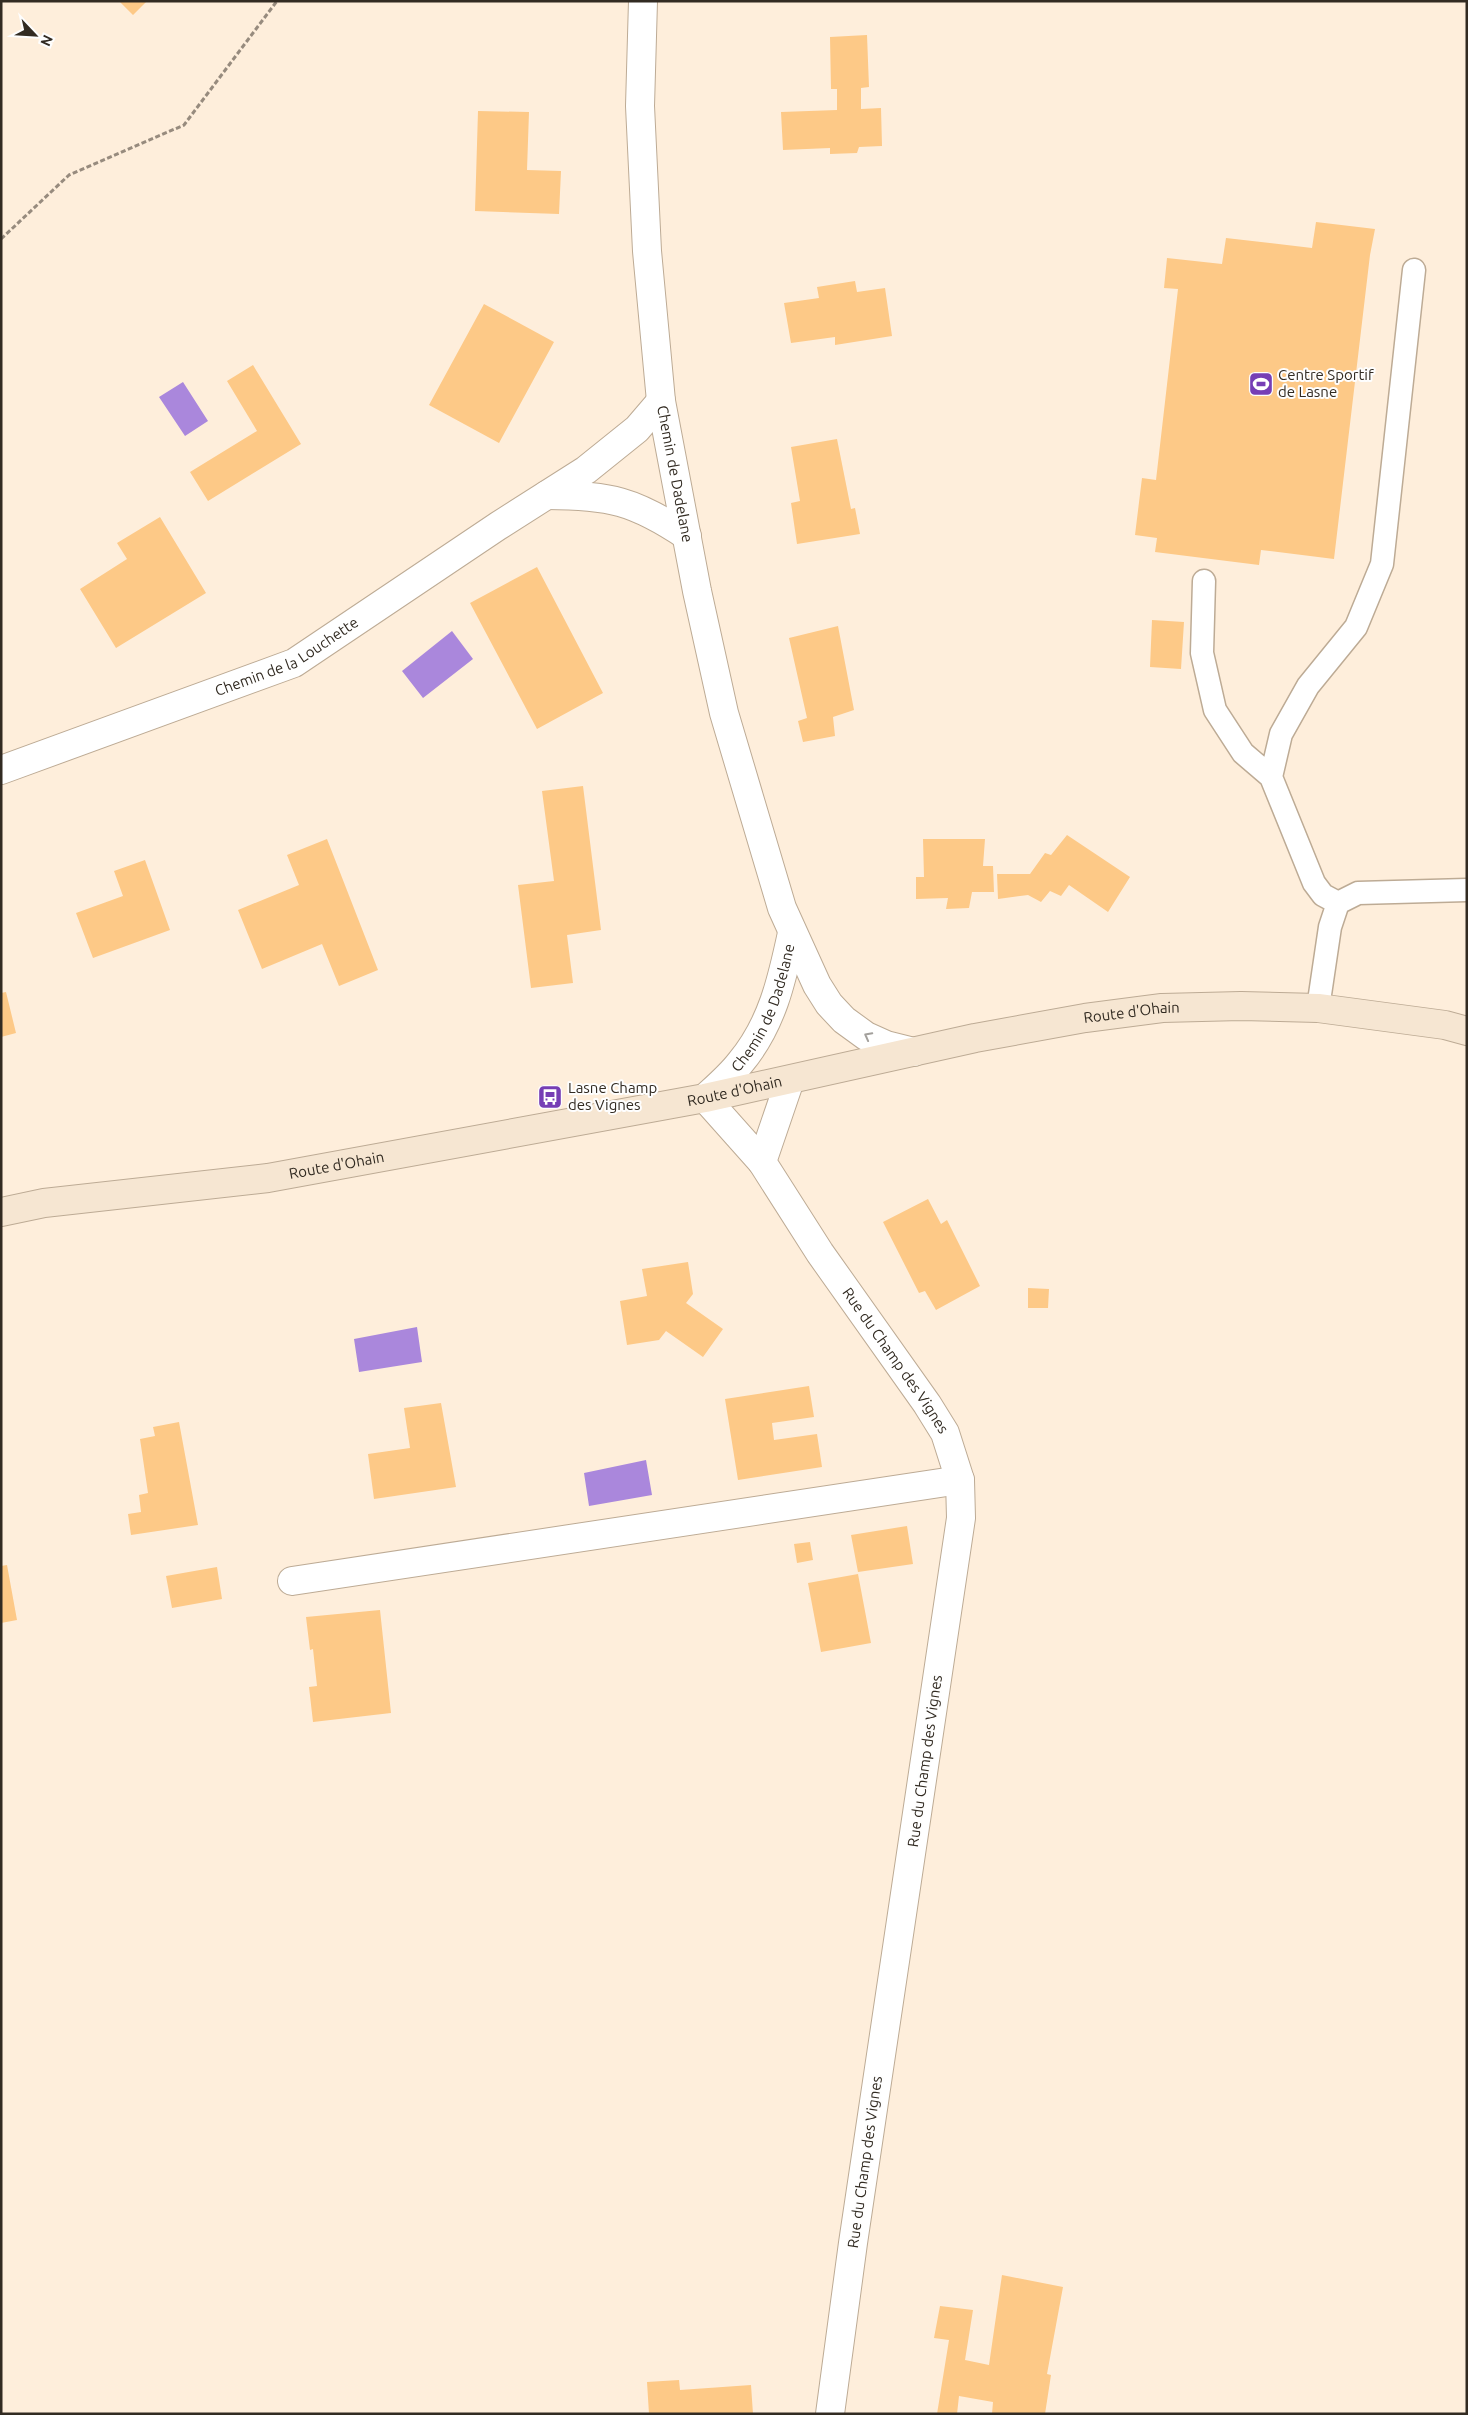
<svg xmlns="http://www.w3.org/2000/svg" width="1468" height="2415" font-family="Ubuntu,sans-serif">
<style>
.water{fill:#aa87dc}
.building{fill:#fdc987}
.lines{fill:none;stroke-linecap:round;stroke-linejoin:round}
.service-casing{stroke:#bdab95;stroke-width:25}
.minor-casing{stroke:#bdab95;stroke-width:30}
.secondary-casing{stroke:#bdab95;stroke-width:30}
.path{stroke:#978b7e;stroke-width:3;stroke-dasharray:5 2.5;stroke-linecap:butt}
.service{stroke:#fff;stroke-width:22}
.minor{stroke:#fff;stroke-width:28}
.secondary{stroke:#f6e6d2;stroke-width:28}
.oneway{stroke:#a3a09c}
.labels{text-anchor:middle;stroke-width:4;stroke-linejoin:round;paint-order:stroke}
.poi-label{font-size:15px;fill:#322b22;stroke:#fefefe;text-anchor:start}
.street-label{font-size:15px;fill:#322b22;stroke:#fefefe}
</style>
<rect width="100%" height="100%" fill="#feeedb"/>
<path class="water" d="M 183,382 L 208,421 L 185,436 L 159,397 Z
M 452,631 L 473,659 L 423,698 L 402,671 Z
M 417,1327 L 422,1362 L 359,1372 L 354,1339 Z
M 646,1460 L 652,1495 L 589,1506 L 584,1473 Z"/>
<path class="building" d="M 119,1 L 147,1 L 133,15 Z
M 867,35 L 869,87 L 861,88 L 861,109 L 881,108 L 882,146 L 859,147 L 857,153 L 830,154 L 830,148 L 783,150 L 781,112 L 837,110 L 837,89 L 831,89 L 830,37 Z
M 478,111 L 529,112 L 527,170 L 561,171 L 559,214 L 475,211 Z
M 1316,222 L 1375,229 L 1370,255 L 1334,559 L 1261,550 L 1259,565 L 1155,552 L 1157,538 L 1135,535 L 1142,478 L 1156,480 L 1178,289 L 1164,288 L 1167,258 L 1222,264 L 1226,238 L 1312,248 Z
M 855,281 L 857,292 L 885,288 L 892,336 L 835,345 L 835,337 L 791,343 L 784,303 L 819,298 L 817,287 Z
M 484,304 L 554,342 L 499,443 L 429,405 Z
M 253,365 L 301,444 L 208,501 L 190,472 L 257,431 L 227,381 Z
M 837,439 L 851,509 L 855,508 L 860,534 L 797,544 L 791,503 L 800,501 L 791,447 Z
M 160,517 L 206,593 L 116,648 L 80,589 L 127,559 L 117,543 Z
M 537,567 L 603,693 L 537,729 L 470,603 Z
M 1152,620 L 1184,622 L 1181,669 L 1150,667 Z
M 838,626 L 854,710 L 833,717 L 835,736 L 803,742 L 798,721 L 807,718 L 789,638 Z
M 583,786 L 601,930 L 567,935 L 573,983 L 531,988 L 518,885 L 554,881 L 542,791 Z
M 1067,835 L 1130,877 L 1108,912 L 1069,885 L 1061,896 L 1050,891 L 1041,902 L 1028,895 L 998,899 L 997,874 L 1030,874 L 1045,853 L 1051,855 Z
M 327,839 L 378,970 L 339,986 L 322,944 L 262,969 L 238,910 L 299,885 L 287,855 Z
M 923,839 L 985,839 L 983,866 L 993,866 L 994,892 L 972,892 L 969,908 L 946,909 L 948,898 L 916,899 L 916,877 L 924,877 Z
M 145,860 L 170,930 L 93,958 L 76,913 L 123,896 L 114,871 Z
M 6,992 L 16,1033 L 1,1037 L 1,993 Z
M 928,1199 L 941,1224 L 947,1220 L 980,1286 L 936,1310 L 925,1291 L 919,1293 L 883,1222 Z
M 688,1262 L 693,1294 L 686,1303 L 723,1329 L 703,1357 L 666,1331 L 659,1340 L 627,1345 L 620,1301 L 647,1296 L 642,1269 Z
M 1028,1288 L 1049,1289 L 1048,1308 L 1028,1308 Z
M 809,1386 L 814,1417 L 772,1423 L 774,1440 L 817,1434 L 822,1467 L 738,1480 L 725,1399 Z
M 441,1403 L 456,1487 L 374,1499 L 368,1454 L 410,1448 L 404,1408 Z
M 179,1422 L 198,1525 L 131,1535 L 128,1514 L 141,1512 L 139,1495 L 148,1493 L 140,1439 L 155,1436 L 153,1427 Z
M 907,1526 L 913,1564 L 858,1572 L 851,1535 Z
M 810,1542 L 813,1560 L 797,1563 L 794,1544 Z
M 7,1565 L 17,1620 L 1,1623 L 1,1566 Z
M 217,1567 L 222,1599 L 172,1608 L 166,1576 Z
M 858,1574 L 871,1643 L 821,1652 L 808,1583 Z
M 380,1610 L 391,1713 L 313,1722 L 309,1687 L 317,1686 L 313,1649 L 310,1650 L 306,1617 Z
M 1002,2275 L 1063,2287 L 1047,2374 L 1051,2375 L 1045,2414 L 992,2414 L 993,2402 L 959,2396 L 957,2414 L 937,2414 L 949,2340 L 934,2338 L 940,2306 L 973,2310 L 965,2360 L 989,2365 Z
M 679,2380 L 680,2390 L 751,2385 L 753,2414 L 649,2414 L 647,2382 Z"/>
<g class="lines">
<defs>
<path id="service" d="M 1204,581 L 1202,653 L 1215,710 L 1243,753 L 1271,777
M 1338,903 L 1323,895 L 1314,883 L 1271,777 L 1281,734 L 1308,686 L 1356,627 L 1382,564 L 1414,270
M 1318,1008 L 1330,927 L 1338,903 L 1358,893 L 1467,890"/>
<g id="minor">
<path id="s1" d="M 643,1 L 640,106 L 647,251 L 661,401 L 697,591 L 724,713 L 782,908 L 817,985 L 829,1004 L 844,1020 L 866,1036 L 886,1045 L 914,1052"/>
<path d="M 547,495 C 609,495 635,501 687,536"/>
<path id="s2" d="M 1,770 L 294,663 L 498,526 L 586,470 L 637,429 L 661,401"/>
<path id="s3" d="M 790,1080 L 762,1162 L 820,1253 L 927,1404 L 945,1433 L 960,1480 L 961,1518 L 853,2243 L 830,2414"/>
<path id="s4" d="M 762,1162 L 705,1098 C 717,1087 730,1076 740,1063 C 772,1025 782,980 792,933"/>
<path d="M 292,1581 L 960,1480"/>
</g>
<g id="secondary">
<path id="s5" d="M 1,1212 L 44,1203 L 268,1178 L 705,1098 L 975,1038 L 1085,1018 L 1162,1008 L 1241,1006 L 1318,1008 L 1445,1025 L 1467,1031"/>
</g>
</defs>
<use href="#service" class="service-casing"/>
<use href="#minor" class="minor-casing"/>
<use href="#secondary" class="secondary-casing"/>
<path class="path" d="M 1,239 L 69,175 L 184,125 L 277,1"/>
<use href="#service" class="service"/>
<use href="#minor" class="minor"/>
<use href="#secondary" class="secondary"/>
</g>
<defs><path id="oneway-chevron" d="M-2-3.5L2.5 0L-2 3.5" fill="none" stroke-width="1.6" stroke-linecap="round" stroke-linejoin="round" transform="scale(1.25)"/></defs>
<use class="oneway" href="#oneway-chevron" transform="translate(868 1036) rotate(-152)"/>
<defs>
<symbol id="stadium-square" viewBox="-11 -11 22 22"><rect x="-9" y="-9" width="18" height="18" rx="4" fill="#763eb5" stroke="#fefefe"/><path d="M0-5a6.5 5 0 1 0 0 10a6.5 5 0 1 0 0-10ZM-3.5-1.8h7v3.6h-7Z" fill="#fff"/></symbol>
<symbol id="bus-square" viewBox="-11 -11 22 22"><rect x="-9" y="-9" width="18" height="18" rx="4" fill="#763eb5" stroke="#fefefe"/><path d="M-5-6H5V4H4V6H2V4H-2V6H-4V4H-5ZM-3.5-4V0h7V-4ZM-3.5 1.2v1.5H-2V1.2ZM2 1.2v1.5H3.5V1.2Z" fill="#fff"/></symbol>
</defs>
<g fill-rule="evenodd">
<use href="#stadium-square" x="1247" y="370" width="28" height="28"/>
<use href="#bus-square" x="536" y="1083" width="28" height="28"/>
</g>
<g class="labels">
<g class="poi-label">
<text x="1278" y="380">Centre Sportif<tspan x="1278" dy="17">de Lasne</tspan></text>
<text x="568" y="1093">Lasne Champ<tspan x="568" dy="17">des Vignes</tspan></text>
</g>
<g class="street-label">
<text dy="5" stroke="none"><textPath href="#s1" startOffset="475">Chemin de Dadelane</textPath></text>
<text dy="5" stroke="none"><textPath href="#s2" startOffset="308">Chemin de la Louchette</textPath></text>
<text dy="5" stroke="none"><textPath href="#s4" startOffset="196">Chemin de Dadelane</textPath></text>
<text dy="5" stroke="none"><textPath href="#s5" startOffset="1149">Route d'Ohain</textPath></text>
<text dy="5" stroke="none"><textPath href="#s5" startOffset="744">Route d'Ohain</textPath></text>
<text dy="5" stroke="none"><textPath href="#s5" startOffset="339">Route d'Ohain</textPath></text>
<text dy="5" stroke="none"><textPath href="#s3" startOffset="326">Rue du Champ des Vignes</textPath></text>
<text transform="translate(925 1761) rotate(-82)" y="5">Rue du Champ des Vignes</text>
<text transform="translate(865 2162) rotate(-82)" y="5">Rue du Champ des Vignes</text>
</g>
</g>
<rect width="1468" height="2415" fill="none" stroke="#322b22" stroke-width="5"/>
<g transform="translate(35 35) rotate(115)" stroke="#fefefe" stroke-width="4" paint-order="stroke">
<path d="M0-4L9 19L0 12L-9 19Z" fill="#322b22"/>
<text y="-8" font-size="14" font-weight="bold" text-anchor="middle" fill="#322b22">N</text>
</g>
</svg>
